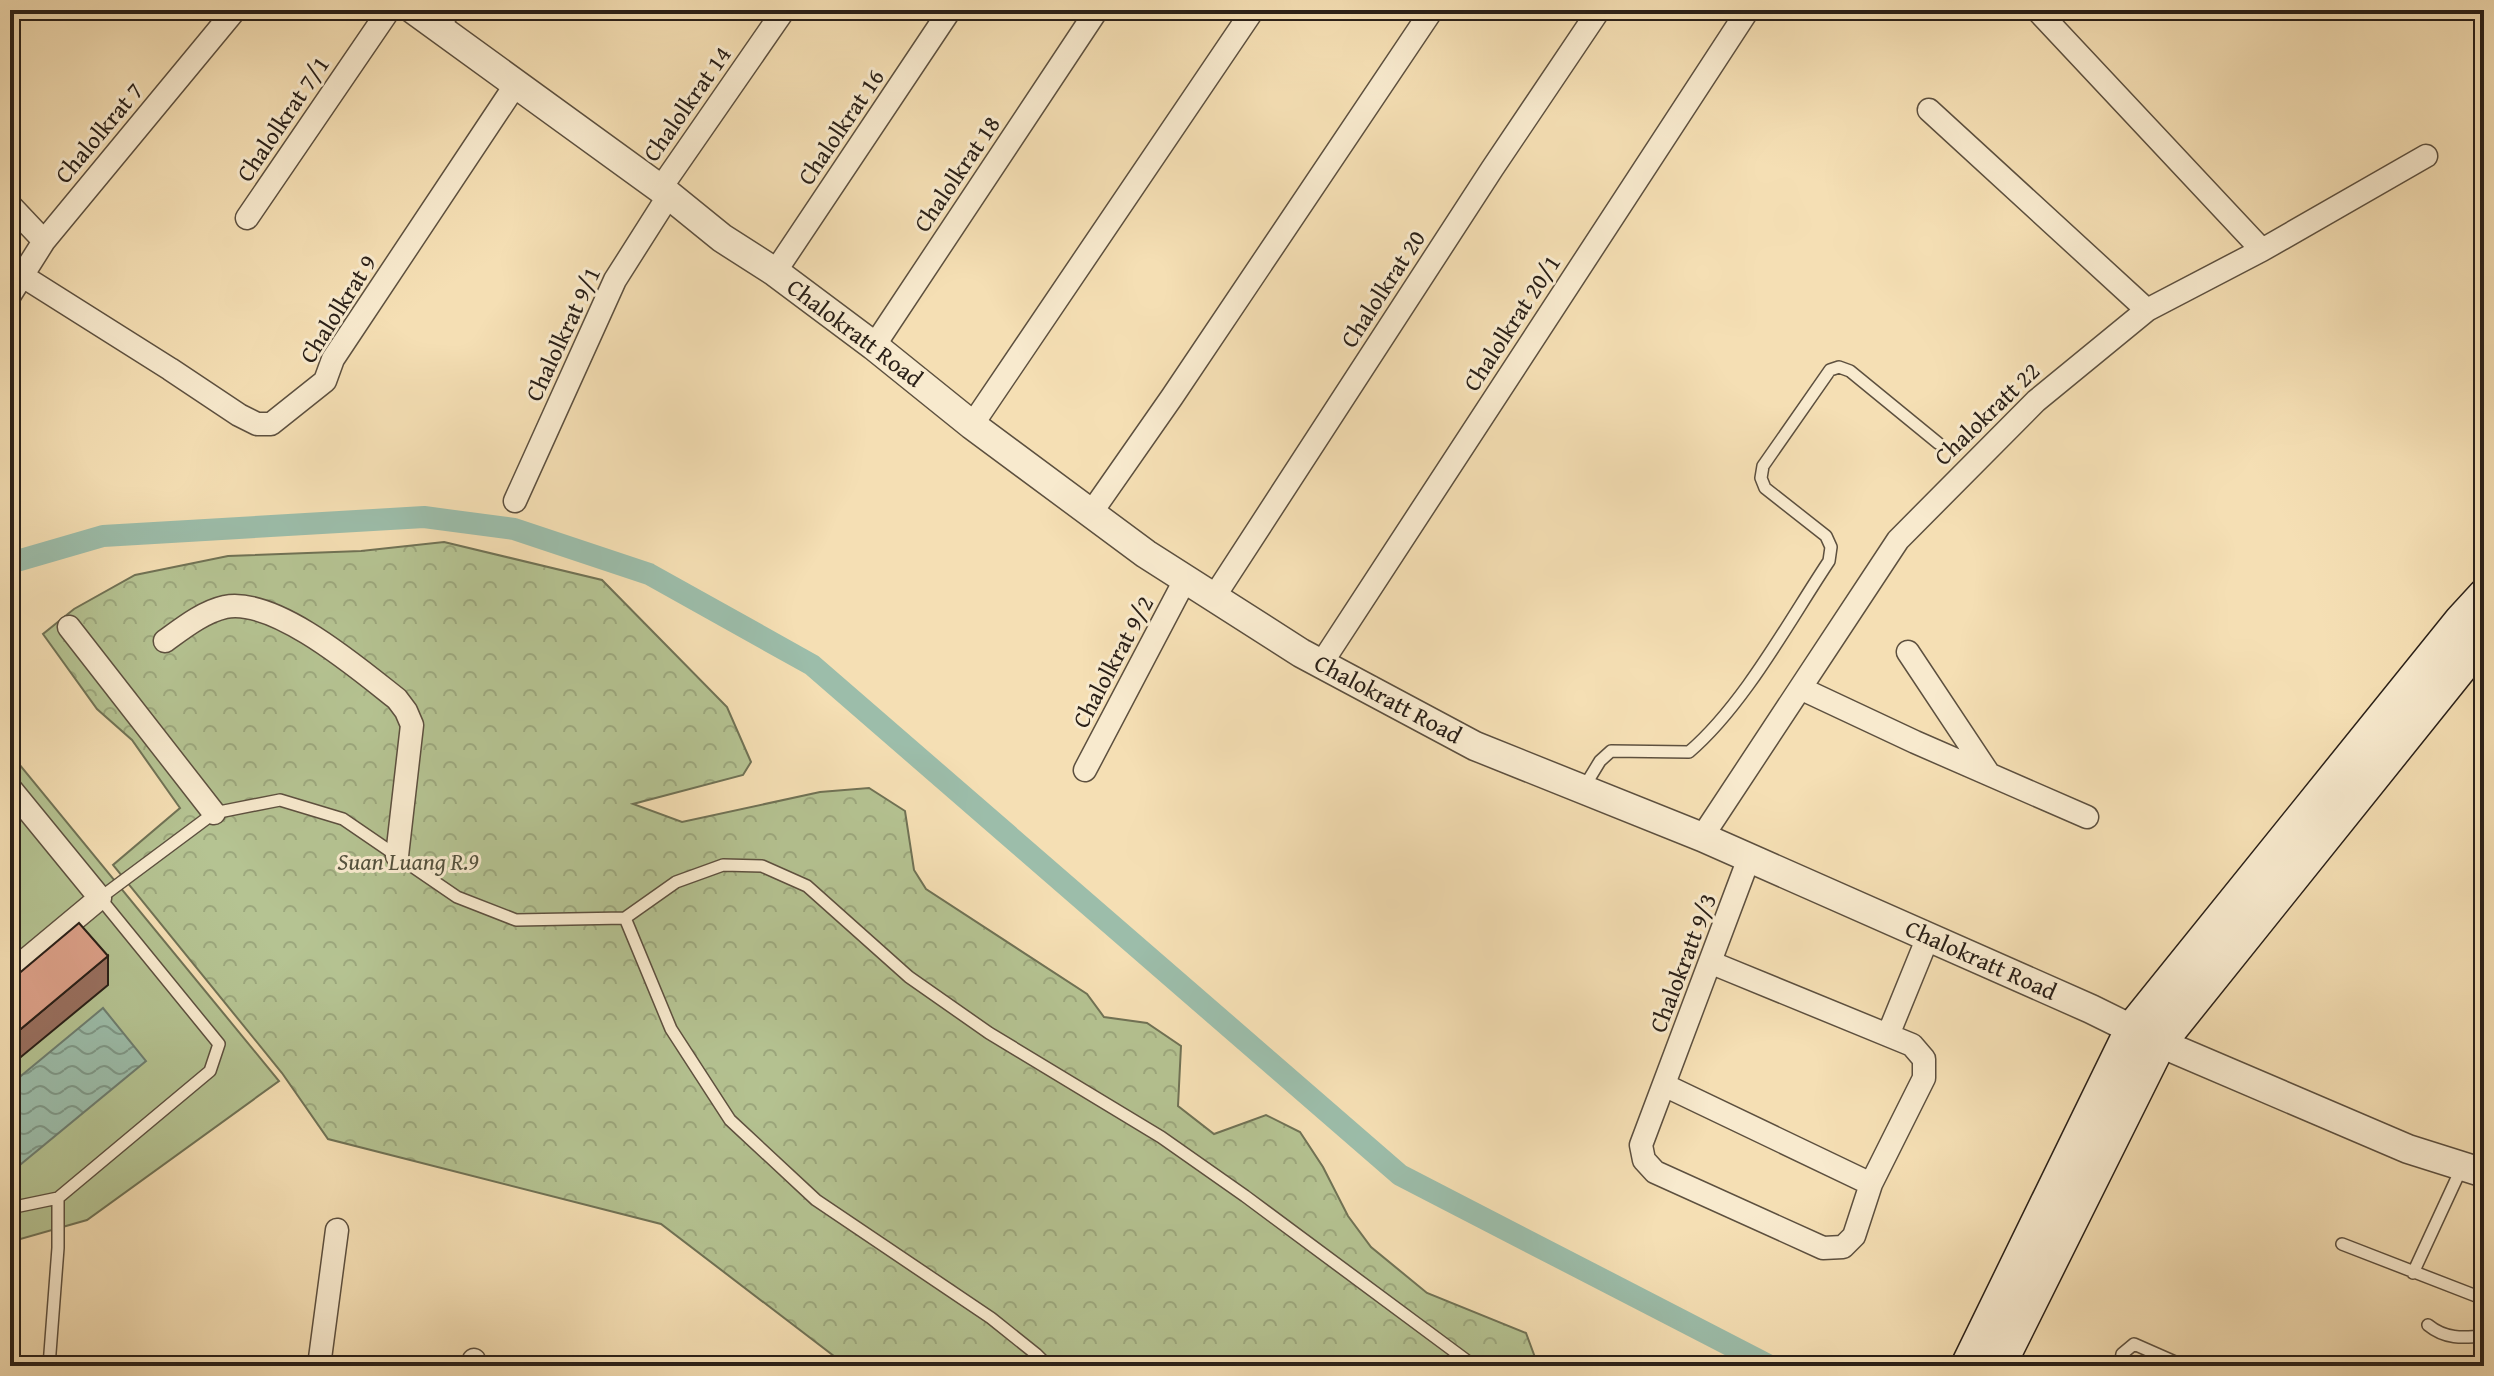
<svg xmlns="http://www.w3.org/2000/svg" width="2494" height="1376" font-family="'Gentium Book Plus',serif">
<style>
.park{fill:url(#park-crowns);stroke:#707255;stroke-width:2}
.garden{fill:#b5c392;stroke:#707255;stroke-width:2}
.water{fill:url(#water-waves);stroke:#6e7e70;stroke-width:2}
.lines{fill:none;stroke-linecap:round;stroke-linejoin:round}
.canal{stroke:#9cbdaa;stroke-width:22}
.service-casing{stroke:#5d503f;stroke-width:14}
.minor-casing{stroke:#5d503f;stroke-width:25}
.tertiary-casing{stroke:#5d503f;stroke-width:31}
.secondary-casing{stroke:#2a2018;stroke-width:35}
.service{stroke:#f8eace;stroke-width:11}
.minor{stroke:#f8eace;stroke-width:22}
.tertiary{stroke:#f8eace;stroke-width:28}
.secondary{stroke:#f8eace;stroke-width:32}
.shaded-wall{fill:#99705f;stroke:#2a2018;stroke-width:2}
.building{fill:#dba088;stroke:#2a2018;stroke-width:2}
.labels{text-anchor:middle;stroke-width:6;stroke-linejoin:round;paint-order:stroke}
.street-label{font-size:24px;fill:#2a2018;stroke:#f8eace}
.park-label{font-size:24px;font-style:italic;fill:#54513d;stroke:#f8eace}
</style>
<defs>
<pattern id="park-crowns" width="20" height="18" patternUnits="userSpaceOnUse" patternTransform="scale(2)"><rect width="20" height="18" fill="#b5c392"/><path d="M2 6a3 3 0 1 1 6 0M12 15a3 3 0 1 1 6 0" fill="none" stroke="#9ca77d"/></pattern>
<pattern id="water-waves" width="16" height="10" patternUnits="userSpaceOnUse" patternTransform="scale(2)"><rect width="16" height="10" fill="#9cbdaa"/><path d="M0 5q4-4 8 0t8 0" fill="none" stroke="#7f9989"/></pattern>
</defs>
<rect width="100%" height="100%" fill="#f5dfb4"/>
<filter id="stains"><feTurbulence type="fractalNoise" baseFrequency=".0025" numOctaves="4"/><feColorMatrix values="0 0 0 0 .2 0 0 0 0 .09 0 0 0 0 .02 0 0 0 .5 -.17"/></filter>
<radialGradient id="worn" r=".72"><stop offset=".6" stop-color="#630" stop-opacity="0"/><stop offset="1" stop-color="#630" stop-opacity=".3"/></radialGradient>
<path class="park" d="M 444,542 L 602,580 L 727,707 L 751,762 L 743,775 L 633,804 L 682,822 L 820,792 L 869,788 L 905,811 L 914,870 L 926,889 L 1087,994 L 1104,1017 L 1147,1023 L 1181,1046 L 1178,1106 L 1214,1134 L 1266,1115 L 1300,1132 L 1323,1167 L 1348,1216 L 1371,1247 L 1427,1293 L 1526,1333 L 1536,1360 L 1542,1366 L 847,1366 L 661,1224 L 328,1139 L 282,1073 L 113,865 L 180,808 L 132,740 L 97,709 L 43,634 L 74,609 L 135,575 L 228,556 L 361,551 Z"/>
<path class="garden" d="M 10,753 L 279,1081 L 87,1220 L 10,1242 Z"/>
<path class="water" d="M 103,1008 L 146,1061 L 21,1164 L 10,1150 L 10,1085 Z"/>
<g class="lines">
<path class="canal" d="M 10,563 L 103,536 L 424,517 L 514,529 L 649,574 L 812,665 L 1400,1175 L 1770,1366"/>
<defs>
<path id="service" d="M 1583,789 L 1600,761 L 1611,751 L 1689,752 C 1744,705 1789,621 1829,561 L 1831,547 L 1826,536 L 1765,488 L 1761,478 L 1763,466 L 1830,370 L 1839,367 L 1850,371 L 1938,443
M 625,918 L 671,1029 L 730,1120 L 816,1200 L 991,1318 L 1036,1354 L 1048,1366
M 10,1208 L 58,1198 L 210,1071 L 219,1044 L 100,898 L 214,813 L 280,800 L 343,819 L 457,897 L 516,920 L 625,918 L 676,882 L 723,865 L 762,866 L 807,886 L 909,977 L 989,1033 L 1161,1137 L 1245,1196 L 1474,1366
M 2342,1244 L 2484,1299
M 2413,1273 L 2462,1167
M 2428,1325 C 2445,1339 2462,1338 2484,1336
M 49,1366 L 58,1248 L 58,1198
M 2120,1366 L 2122,1354 L 2134,1344 L 2184,1366"/>
<path id="minor" d="M 2037,10 L 2262,250
M 438,27 L 449,10
M 1929,110 L 2147,310
M 660,189 L 784,10
M 10,205 L 44,241
M 247,218 L 389,10
M 775,272 L 950,10
M 21,275 L 170,369 L 239,415 L 257,424 L 271,424 L 325,381 L 333,359 L 516,84
M 10,295 L 44,241 L 235,10
M 874,346 L 1097,10
M 972,425 L 1253,10
M 515,501 L 615,280 L 669,195
M 1091,513 L 1172,397 L 1432,10
M 1214,597 L 1492,169 L 1599,10
M 69,627 L 214,813
M 165,641 C 183,628 203,612 225,607 C 275,597 359,669 397,699 L 406,711 L 412,725 L 397,856
M 1908,652 L 1989,774
M 1321,664 L 1748,10
M 1802,689 L 1915,742 L 2087,817
M 1085,770 L 1186,578
M 10,788 L 100,898 L 10,973
M 1702,837 L 1898,540 L 2036,401 L 2147,310 L 2262,250 L 2426,156
M 1712,963 L 1912,1045 L 1924,1059 L 1924,1078 L 1871,1184 L 1854,1236 L 1843,1247 L 1823,1248 L 1655,1172 L 1644,1160 L 1641,1145 L 1749,858
M 1888,1035 L 1928,937
M 1664,1085 L 1871,1184
M 319,1366 L 337,1230
M 473,1366 L 474,1360"/>
<path id="tertiary" d="M 414,10 L 669,195 L 722,238 L 775,272 L 874,346 L 972,425 L 1146,554 L 1301,653 L 1475,746 L 1702,837 L 2091,1009 L 2160,1043 L 2408,1149 L 2484,1173"/>
<path id="secondary" d="M 1967,1366 L 2132,1028 L 2461,620 L 2484,595
M 1999,1366 L 2160,1043 L 2484,639"/>
</defs>
<use href="#service" class="service-casing"/>
<use href="#minor" class="minor-casing"/>
<use href="#tertiary" class="tertiary-casing"/>
<use href="#secondary" class="secondary-casing"/>
<use href="#service" class="service"/>
<use href="#minor" class="minor"/>
<use href="#tertiary" class="tertiary"/>
<use href="#secondary" class="secondary"/>
</g>
<path class="shaded-wall" d="M 108,956 L 108,985 L 10,1066 L 10,1038 Z"/>
<path class="building" d="M 79,923 L 108,956 L 10,1038 L 10,981 Z"/>
<g class="labels">
<g class="street-label">
<text transform="translate(687 104) rotate(-55)" y="8">Chalolkrat 14</text>
<text transform="translate(283 119) rotate(-56)" y="8">Chalolkrat 7/1</text>
<text transform="translate(841 127) rotate(-56)" y="8">Chalolkrat 16</text>
<text transform="translate(99 133) rotate(-50)" y="8">Chalolkrat 7</text>
<text transform="translate(957 174) rotate(-56)" y="8">Chalolkrat 18</text>
<text transform="translate(1383 289) rotate(-57)" y="8">Chalolkrat 20</text>
<text transform="translate(338 309) rotate(-58)" y="8">Chalolkrat 9</text>
<text transform="translate(1512 323) rotate(-57)" y="8">Chalolkrat 20/1</text>
<text transform="translate(855 333) rotate(37)" y="8">Chalokratt Road</text>
<text transform="translate(563 334) rotate(-65)" y="8">Chalolkrat 9/1</text>
<text transform="translate(1987 414) rotate(-44)" y="8">Chalokratt 22</text>
<text transform="translate(1113 662) rotate(-62)" y="8">Chalolkrat 9/2</text>
<text transform="translate(1388 699) rotate(28)" y="8">Chalokratt Road</text>
<text transform="translate(1981 960) rotate(24)" y="8">Chalokratt Road</text>
<text transform="translate(1683 963) rotate(-69)" y="8">Chalokratt 9/3</text>
</g>
<g class="park-label">
<text x="408" y="870">Suan Luang R.9</text>
</g>
</g>
<rect width="2494" height="1376" fill="none" stroke="#f5dfb4" stroke-width="40"/>
<rect x="12" y="12" width="2470" height="1352" fill="none" stroke="#2a2018" stroke-width="4"/>
<rect x="20" y="20" width="2454" height="1336" fill="none" stroke="#2a2018" stroke-width="2"/>
<rect width="100%" height="100%" filter="url(#stains)"/>
<rect width="100%" height="100%" fill="url(#worn)"/>
</svg>
